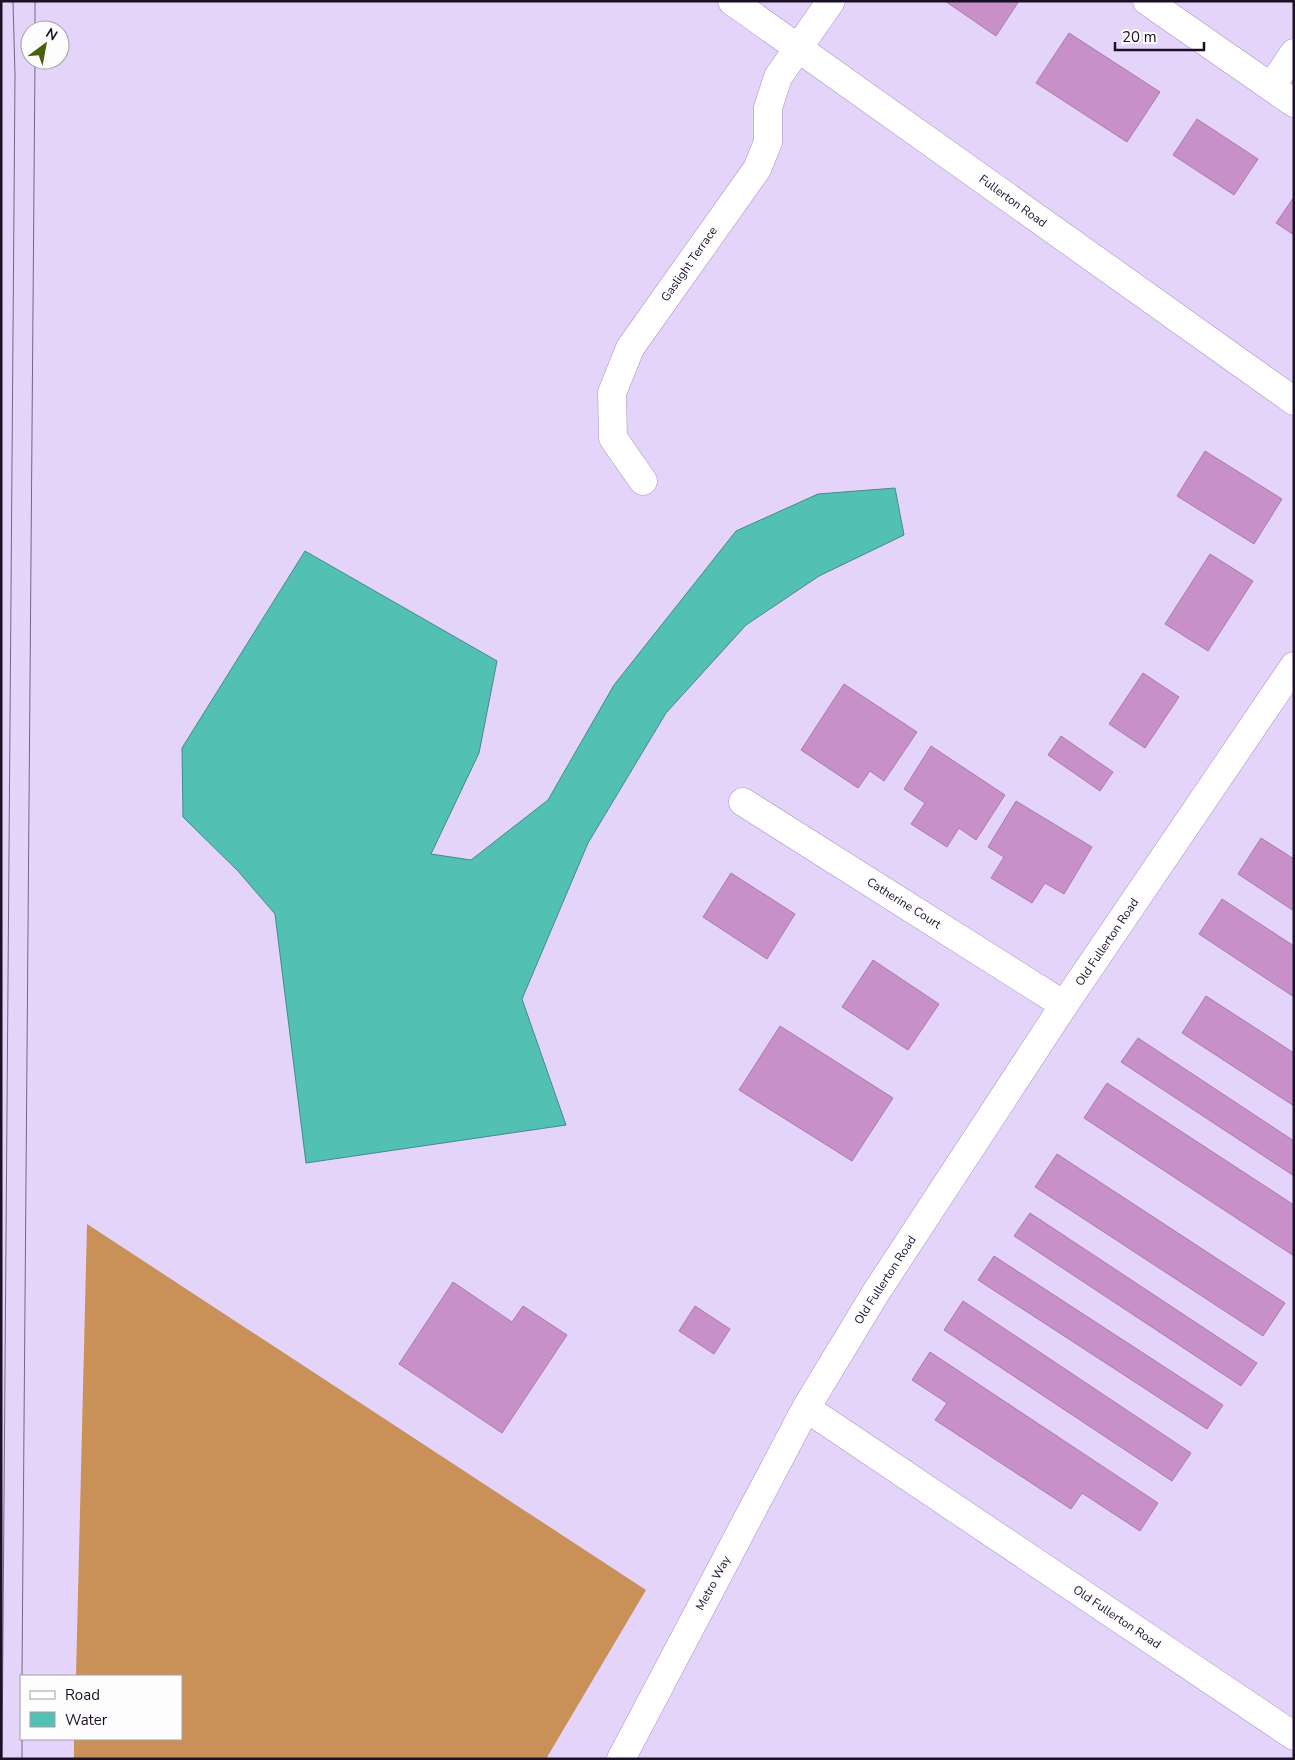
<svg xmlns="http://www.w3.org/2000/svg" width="1295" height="1760" font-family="'Nunito Sans',sans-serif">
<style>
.forest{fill:#c99157}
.water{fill:#53c0b4;stroke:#428b89}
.building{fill:#c890c9;stroke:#ab7bac}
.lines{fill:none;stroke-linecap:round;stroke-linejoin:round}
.minor-casing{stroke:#ab8fca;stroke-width:29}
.minor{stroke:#fff;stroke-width:28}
.tram{stroke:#746683;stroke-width:1}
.labels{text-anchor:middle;stroke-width:5;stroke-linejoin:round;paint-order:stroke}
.street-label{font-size:12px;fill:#1b1026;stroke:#fdfdfd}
</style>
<rect width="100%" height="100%" fill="#e5d4fa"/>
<path class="forest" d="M 87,1224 L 646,1590 L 546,1759 L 74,1759 L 74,1739 L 181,1739 L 181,1676 L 76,1676 Z"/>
<path class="water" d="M 895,488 L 904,535 L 819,576 L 746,625 L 666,713 L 588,843 L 522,999 L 566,1125 L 306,1163 L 275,914 L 238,871 L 183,817 L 182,748 L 305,551 L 497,661 L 479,753 L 431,854 L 471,860 L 548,800 L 614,685 L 736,531 L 818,494 Z"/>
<path class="building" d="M 945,1 L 1019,1 L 996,36 Z
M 1069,33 L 1160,92 L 1127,142 L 1036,83 Z
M 1197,119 L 1258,159 L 1234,195 L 1173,155 Z
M 1294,197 L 1294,235 L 1276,223 Z
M 1205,451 L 1282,499 L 1254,544 L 1177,496 Z
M 1210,554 L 1253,581 L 1208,651 L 1165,624 Z
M 1143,673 L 1179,697 L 1145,748 L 1109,724 Z
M 844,684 L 917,732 L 884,781 L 870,771 L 858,788 L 801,750 Z
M 1061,736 L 1113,772 L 1100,791 L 1048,755 Z
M 931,746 L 1005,795 L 976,840 L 959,828 L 947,847 L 911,824 L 925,803 L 904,789 Z
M 1016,801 L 1092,847 L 1064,894 L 1045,883 L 1032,903 L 991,878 L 1004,857 L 988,847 Z
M 1261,838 L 1294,859 L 1294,911 L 1238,874 Z
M 731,873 L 795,914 L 767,959 L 703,917 Z
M 1222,899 L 1294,946 L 1294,997 L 1199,934 Z
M 873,960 L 939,1004 L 908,1050 L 842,1007 Z
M 1206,996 L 1294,1053 L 1294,1106 L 1182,1033 Z
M 780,1026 L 893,1098 L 852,1161 L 739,1090 Z
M 1138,1038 L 1294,1141 L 1294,1176 L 1121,1062 Z
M 1107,1083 L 1294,1205 L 1294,1256 L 1084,1118 Z
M 1057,1154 L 1285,1303 L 1263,1336 L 1035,1187 Z
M 1030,1213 L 1257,1363 L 1241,1386 L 1014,1236 Z
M 994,1256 L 1223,1405 L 1207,1429 L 978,1280 Z
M 453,1282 L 512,1322 L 523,1306 L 567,1335 L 502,1433 L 399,1364 Z
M 963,1301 L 1191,1453 L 1172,1481 L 944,1330 Z
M 695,1306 L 730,1329 L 714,1354 L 679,1331 Z
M 930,1352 L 1158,1503 L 1140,1531 L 1082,1493 L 1071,1509 L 935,1420 L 947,1403 L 912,1380 Z"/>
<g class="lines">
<defs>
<path id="minor" d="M 732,1 L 1294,401
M 1147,1 L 1294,103
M 1271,87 L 1294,53
M 643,481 L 613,438 L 612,393 L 630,348 L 757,169 L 768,142 L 768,108 L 778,77 L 831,1
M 743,802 L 1064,1005
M 806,1408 L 1294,1736
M 621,1759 L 806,1408 L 875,1294 L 1064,1005 L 1294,666"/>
</defs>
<use href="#minor" class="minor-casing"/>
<use href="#minor" class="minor"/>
<path class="tram" d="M 35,1 L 35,30
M 22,1676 L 35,60
M 2,1759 L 15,75 L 13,1
M 22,1759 L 22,1739"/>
</g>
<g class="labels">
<g class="street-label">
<text transform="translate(1013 201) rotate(36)" y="4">Fullerton Road</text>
<text transform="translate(689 264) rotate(-55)" y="4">Gaslight Terrace</text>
<text transform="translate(904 903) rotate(32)" y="4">Catherine Court</text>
<text transform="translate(1107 942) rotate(-56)" y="4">Old Fullerton Road</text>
<text transform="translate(885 1280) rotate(-57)" y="4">Old Fullerton Road</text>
<text transform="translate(713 1583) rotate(-62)" y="4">Metro Way</text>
<text transform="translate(1117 1617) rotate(34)" y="4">Old Fullerton Road</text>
</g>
</g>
<rect width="1295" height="1760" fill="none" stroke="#1b1026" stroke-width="5"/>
<rect x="20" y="1675" width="162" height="65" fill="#fdfdfd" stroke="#a39ea7"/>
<rect x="30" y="1691" width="25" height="8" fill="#ffffff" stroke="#a39ea7"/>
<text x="65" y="1700" font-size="15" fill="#1b1026">Road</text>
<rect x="30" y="1712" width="25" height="15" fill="#53c0b4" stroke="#a39ea7"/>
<text x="65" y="1725" font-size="15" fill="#1b1026">Water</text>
<g transform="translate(45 45) rotate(32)"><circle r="24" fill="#fdfdfd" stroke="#a39ea7"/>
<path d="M0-4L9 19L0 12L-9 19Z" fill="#48600e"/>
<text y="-8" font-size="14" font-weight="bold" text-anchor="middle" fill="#1b1026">N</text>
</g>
<path d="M1115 42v8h89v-8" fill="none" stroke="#1b1026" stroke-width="2.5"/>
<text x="1122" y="42" font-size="15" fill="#1b1026" stroke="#fdfdfd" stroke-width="4" paint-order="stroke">20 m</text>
</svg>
